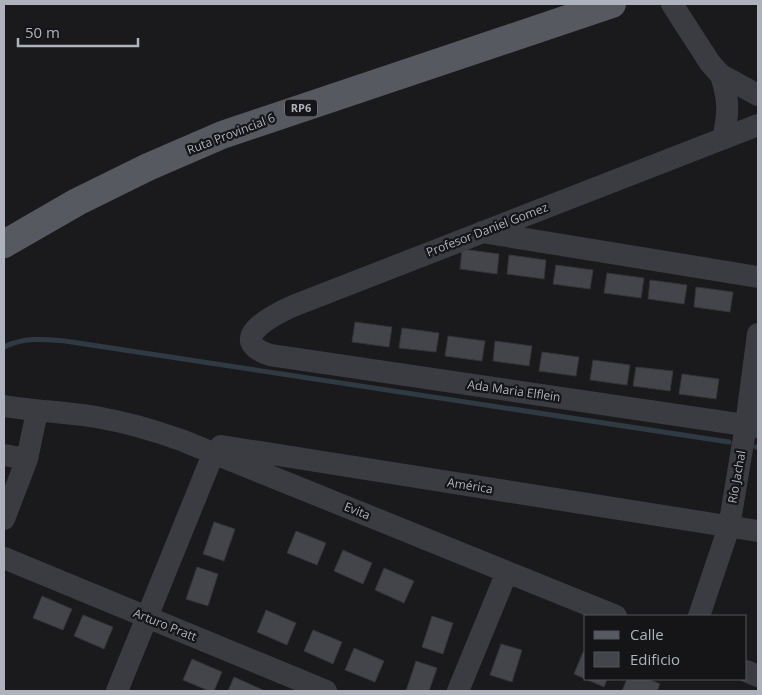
<svg xmlns="http://www.w3.org/2000/svg" width="762" height="695" font-family="'Open Sans',sans-serif">
<style>
.lines{fill:none;stroke-linecap:round;stroke-linejoin:round}
.stream{stroke:#2f3a42;stroke-width:5}
.building{fill:#44454a;stroke:#343439}
.minor{stroke:#3b3c42;stroke-width:22}
.major{stroke:#575961;stroke-width:28}
.labels{text-anchor:middle;stroke-width:4.5;stroke-linejoin:round;paint-order:stroke}
.shield{fill:#151518;stroke:#7f838b;stroke-width:1}
.shield-label{font-size:11px;font-weight:bold;fill:#adb2bc}
.street-label{font-size:12px;fill:#adb2bc;stroke:#151518}
</style>
<rect width="100%" height="100%" fill="#1a1a1d"/>
<g class="lines">
<path class="stream" d="M 4,347 C 24,337 43,339 65,341 L 729,442
M 756,447 L 758,447"/>
</g>
<path class="building" d="M 462,249 L 499,254 L 497,274 L 460,269 Z
M 509,255 L 546,260 L 544,279 L 507,274 Z
M 556,265 L 593,270 L 590,289 L 553,284 Z
M 607,273 L 644,278 L 641,298 L 604,293 Z
M 650,280 L 687,285 L 684,304 L 648,299 Z
M 696,287 L 733,292 L 730,312 L 694,307 Z
M 355,322 L 392,327 L 389,347 L 352,342 Z
M 402,328 L 439,333 L 436,352 L 399,348 Z
M 448,336 L 485,341 L 482,361 L 445,356 Z
M 495,341 L 532,346 L 529,366 L 493,361 Z
M 542,352 L 579,357 L 576,376 L 539,371 Z
M 593,360 L 630,365 L 627,385 L 590,380 Z
M 636,367 L 673,371 L 670,391 L 633,386 Z
M 682,374 L 719,379 L 716,399 L 679,394 Z
M 214,522 L 235,529 L 224,561 L 203,554 Z
M 296,531 L 326,543 L 317,565 L 287,553 Z
M 343,550 L 372,563 L 363,584 L 334,571 Z
M 197,567 L 218,574 L 208,606 L 186,599 Z
M 384,568 L 414,581 L 404,603 L 375,590 Z
M 42,596 L 72,609 L 63,630 L 33,618 Z
M 266,610 L 296,623 L 287,645 L 257,632 Z
M 83,615 L 113,627 L 104,649 L 74,636 Z
M 432,616 L 453,623 L 443,654 L 422,647 Z
M 313,630 L 342,642 L 333,664 L 304,651 Z
M 501,644 L 522,650 L 512,682 L 490,675 Z
M 354,648 L 384,661 L 375,682 L 345,670 Z
M 583,652 L 586,653 L 586,679 L 607,679 L 604,687 L 574,674 Z
M 192,659 L 222,672 L 214,691 L 209,691 L 183,680 Z
M 416,661 L 437,668 L 429,691 L 406,691 Z
M 234,677 L 263,690 L 263,691 L 228,691 Z
M 627,679 L 648,679 L 660,684 L 657,691 L 622,691 Z"/>
<g class="lines">
<path class="minor" d="M 672,4 L 710,63 L 721,75 L 758,95
M 721,75 C 729,101 729,112 723,139
M 758,125 L 293,306 C 273,315 224,340 270,355 L 758,427
M 482,232 L 758,277
M 4,406 C 34,411 65,412 96,417 C 125,422 153,430 181,440 L 616,616
M 221,446 L 758,531
M 4,455 L 27,459
M 4,519 L 27,459 L 37,412
M 4,558 L 326,691
M 699,616 L 729,527 L 746,425 L 758,334
M 746,671 L 758,676
M 117,691 L 214,452
M 458,691 L 507,572"/>
<path class="major" d="M 4,244 L 77,202 L 148,167 L 222,135 L 612,4"/>
</g>
<g class="labels">
<rect class="shield" x="285" y="99.5" width="32" height="17" rx="4"/>
<g class="shield-label">
<text x="301" y="112">RP6</text>
</g>
<g class="street-label">
<text transform="translate(231 134) rotate(-21)" y="4">Ruta Provincial 6</text>
<text transform="translate(487 230) rotate(-21)" y="4">Profesor Daniel Gomez</text>
<text transform="translate(514 391) rotate(8)" y="4">Ada Maria Elflein</text>
<text transform="translate(737 477) rotate(-80)" y="4">Río Jachal</text>
<text transform="translate(470 486) rotate(9)" y="4">América</text>
<text transform="translate(357 511) rotate(22)" y="4">Evita</text>
<text transform="translate(165 625) rotate(22)" y="4">Arturo Pratt</text>
</g>
</g>
<rect width="762" height="695" fill="none" stroke="#adb2bc" stroke-width="10"/>
<rect x="584" y="615" width="162" height="65" fill="#151518" stroke="#52545a"/>
<rect x="594" y="631" width="25" height="8" fill="#575961" stroke="#52545a"/>
<text x="630" y="640" font-size="15" fill="#adb2bc">Calle</text>
<rect x="594" y="652" width="25" height="15" fill="#44454a" stroke="#52545a"/>
<text x="630" y="665" font-size="15" fill="#adb2bc">Edificio</text>
<path d="M18 38v8h120v-8" fill="none" stroke="#adb2bc" stroke-width="2.5"/>
<text x="25" y="38" font-size="15" fill="#adb2bc" stroke="#151518" stroke-width="4" paint-order="stroke">50 m</text>
</svg>
